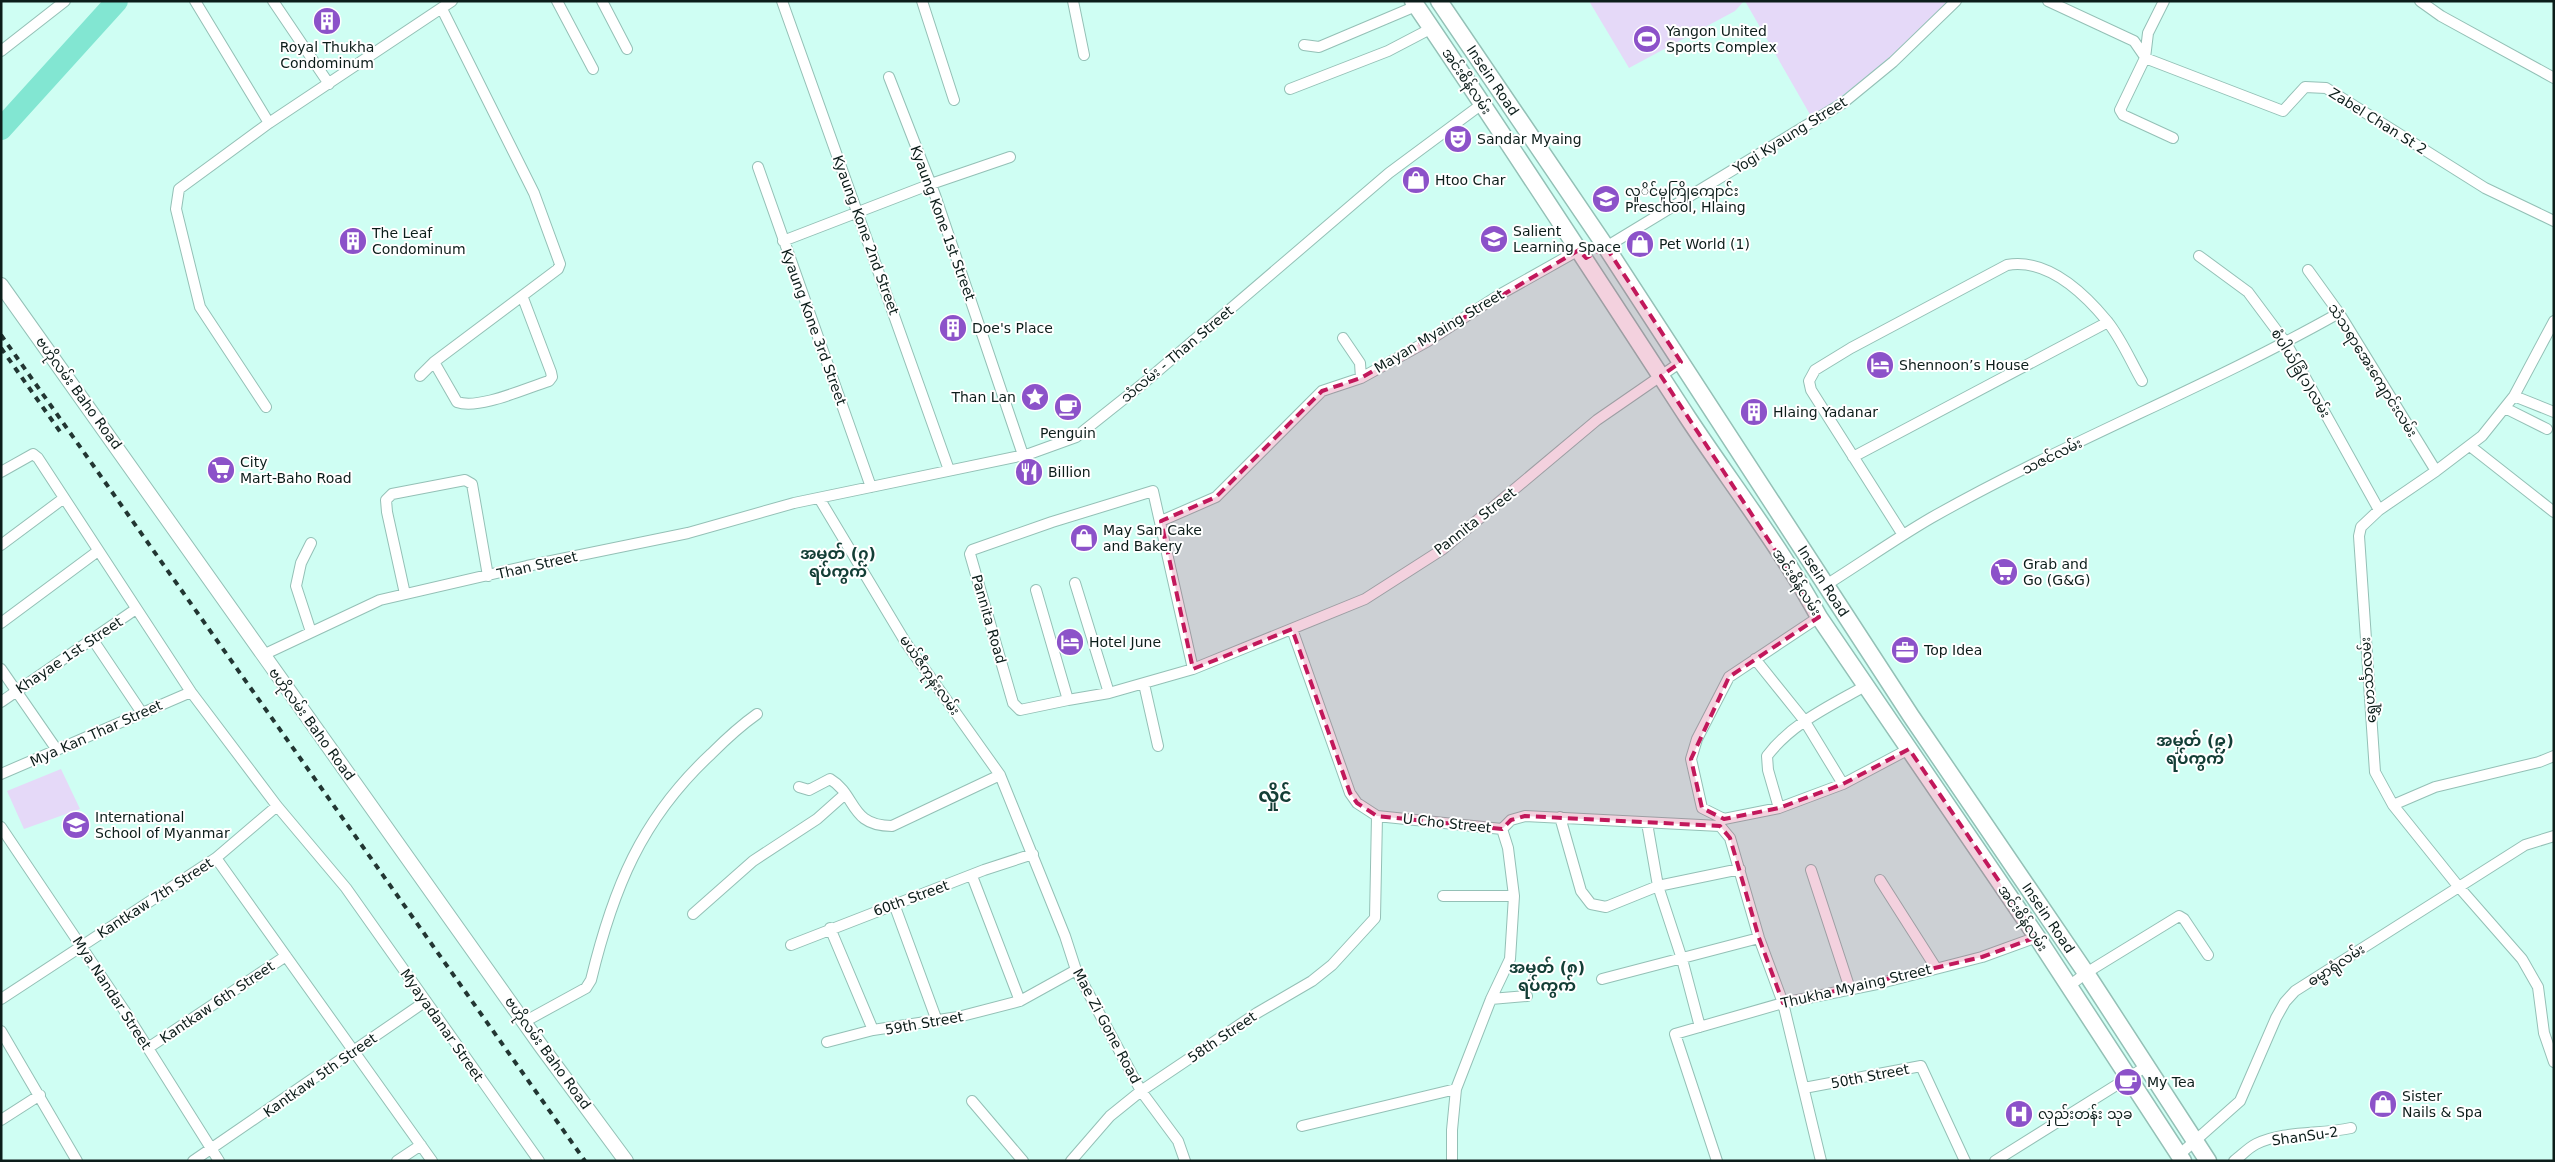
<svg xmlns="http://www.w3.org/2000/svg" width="2555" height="1162" font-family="'DejaVu Sans','Noto Sans Myanmar',sans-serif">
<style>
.green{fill:#e5d9f8}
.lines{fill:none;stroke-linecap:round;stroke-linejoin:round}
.river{stroke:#82e6d2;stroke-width:22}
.street-casing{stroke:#94c0b6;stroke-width:12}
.secondary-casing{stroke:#94c0b6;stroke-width:16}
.primary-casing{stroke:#94c0b6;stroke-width:19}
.street{stroke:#fff;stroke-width:10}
.secondary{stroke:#fff;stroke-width:14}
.primary{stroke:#fff;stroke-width:16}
.rail{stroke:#223632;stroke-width:4;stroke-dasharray:6 6;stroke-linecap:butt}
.marked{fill:#c2185b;fill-opacity:0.2;stroke:#c2185b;stroke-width:4;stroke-dasharray:10 6;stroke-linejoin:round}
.labels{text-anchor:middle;stroke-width:4;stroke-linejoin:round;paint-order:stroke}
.poi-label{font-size:14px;fill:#0c1d1a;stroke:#fff;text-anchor:start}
.street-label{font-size:14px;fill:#0c1d1a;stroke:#fff}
.quarter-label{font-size:16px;font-weight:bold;fill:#133e36;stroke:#fff}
.district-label{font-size:19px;font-weight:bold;fill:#133e36;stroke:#fff}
</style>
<rect width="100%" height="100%" fill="#cffef3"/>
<path class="green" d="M 1589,1 L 1744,1 L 1735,11 L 1629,68 Z
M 1745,1 L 1951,1 L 1879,68 L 1812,118 Z
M 61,769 L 80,809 L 24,829 L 7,791 Z"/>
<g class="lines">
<path class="river" d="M 1,129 L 117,1"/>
<defs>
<path id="street" d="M 195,1 L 269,123
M 273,1 L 329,84
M 557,1 L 593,69
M 602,1 L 627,49
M 782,1 L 949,470
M 922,1 L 954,100
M 1073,1 L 1084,55
M 2048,1 L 2134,41 L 2145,57
M 2164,1 L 2148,33 L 2145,58 L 2120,110 L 2123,115 L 2173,138
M 2420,1 L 2441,16 L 2554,78
M 1304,45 L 1319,47 L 1416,6
M 1,51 L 65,1
M 2145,58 L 2283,111 L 2305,87 L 2326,88 L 2485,188 L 2554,221
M 889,77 L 935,195 L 1023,455
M 1290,89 L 1388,51 L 1432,28
M 758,167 L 871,487
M 783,241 L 931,184 L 1010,157
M 1606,247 L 1843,103 L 1893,62 L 1956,1
M 2199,256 L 2248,292 L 2286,343 L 2379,510
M 2308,270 L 2339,313 L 2436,471
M 2554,321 L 2514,396 L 2482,436 L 2436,471 L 2379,510 L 2361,527 L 2359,536 L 2375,772 L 2393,805 L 2458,886 L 2522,959 L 2538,987 L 2544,1033 L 2554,1062
M 1343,338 L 1360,363 L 1361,378
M 434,362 L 457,402 C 479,410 526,388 549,381 L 552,377 L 551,372 L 523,298
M 420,376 L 434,362 L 558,269 L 560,264 L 534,193 L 442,9
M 2514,396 L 2554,412
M 266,407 L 200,307 L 176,209 L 179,189 L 269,123 L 452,1
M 2505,408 L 2547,429
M 2470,446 L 2554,512
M 1853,457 L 2108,322
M 1,472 L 33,454 L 38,458 L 191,692 L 277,806 L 346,888 L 539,1161
M 819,498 L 906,643 L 1000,775 L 1065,936 L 1076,970 L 1141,1091 L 1178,1141 L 1185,1161
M 1161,521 L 1216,497 L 1322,391 L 1361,378 L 1428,341 L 1499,295 L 1579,250
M 1903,535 L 1811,390 L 1809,381 L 1815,370 L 1851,348 L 2007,265 C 2047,258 2083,292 2107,321 C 2121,338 2131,362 2142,381
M 1,545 L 64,498
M 1075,583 L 1109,693
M 1826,585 C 1861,563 1895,539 1931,518 C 2063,443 2206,388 2339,313
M 1036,590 L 1068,700 L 1020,710 L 1013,703 L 970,554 L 972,550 L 1052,522 L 1153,491 L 1193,669
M 405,594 L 387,512 L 386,500 L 392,494 L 465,480 L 472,484 L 488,576
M 1819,617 L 1729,677 L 1697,739 L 1691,759 L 1702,808 L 1724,819 L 1779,808 L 1843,784 L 1909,749
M 1,623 L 98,551
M 1292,629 L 1350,793 L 1357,803 L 1377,816 L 1502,829
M 311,632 L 296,586 L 301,563 L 311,543
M 93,640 L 142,713
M 263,655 L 380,600 L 527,566 L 688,533 L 794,503 L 1029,454 L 1076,437 L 1145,382 L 1389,173 L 1482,104
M 1755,659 L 1804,720 L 1843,784
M 1,669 L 57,750
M 1144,684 L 1158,746
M 1068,700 L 1109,693 L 1193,669 L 1365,599 L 1443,549 L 1597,420 L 1681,362
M 1,702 L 136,609
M 1,774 L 191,692
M 799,787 L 809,790 L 830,779 C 857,795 849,826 892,826 L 1000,775
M 2393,805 L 2435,787 L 2539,762 L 2554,756
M 1779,808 L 1768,770 L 1767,756 C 1792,723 1830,706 1865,686
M 1560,817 L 1581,891 L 1591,904 L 1606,907 L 1658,886 L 1740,869
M 1647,823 L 1658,886 L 1682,959 L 1700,1027
M 1,827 L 124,1010 L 219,1161
M 1502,829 L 1511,820 L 1525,816 L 1720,826 L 1730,838 L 1759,938 L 1783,1003 L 1821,1161
M 216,858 L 432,1161
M 1811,870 L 1850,989
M 972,876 L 1020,1001
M 1880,880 L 1936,968
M 1443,896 L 1514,896
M 894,904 L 937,1021
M 693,914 L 753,861 L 817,819 L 844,795
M 830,928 L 873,1030
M 791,945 L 984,870 L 1033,854
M 1602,979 L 1759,938
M 2068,987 L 2086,973 L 2179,916 L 2184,919 L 2208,955
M 1,999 L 216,858 L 277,806
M 1491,999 L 1527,996
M 524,1022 L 586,988 L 591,980 C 613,889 641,819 711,754 C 726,739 740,726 757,714
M 1,1031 L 77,1161
M 827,1042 L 873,1030 L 958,1017 L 1020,1001 L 1076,970
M 148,1048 L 286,956
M 1804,1088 L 1921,1066 L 1965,1161
M 972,1101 L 1023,1161
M 1,1120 L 40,1095
M 1302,1126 L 1456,1089
M 2179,1155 L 2240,1101 L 2276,1018 L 2285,1002 L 2295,991 L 2525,845 L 2554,836
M 193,1161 L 426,1001
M 397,1161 L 421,1145
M 1071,1161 L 1110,1116 L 1141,1091 L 1257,1013 L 1312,981 L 1332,965 L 1375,918 L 1377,816
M 1452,1161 L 1452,1130 L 1456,1089 L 1491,999 L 1510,959 L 1514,896 L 1508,848 L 1502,829
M 1717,1161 L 1675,1034 L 1783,1003 L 1877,984 L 1982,957 L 2037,937
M 1995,1161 L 2147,1066
M 2234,1161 C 2241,1156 2248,1148 2256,1144 C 2284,1130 2320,1135 2351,1128"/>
<path id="secondary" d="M 1,285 L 541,1046 L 626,1161"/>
<g id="primary">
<path d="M 1413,1 C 1507,139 1597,278 1688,418 C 1731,483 1782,549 1819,617 L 2037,937 L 2183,1161"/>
<path id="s1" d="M 1439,1 L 1606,247 L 1911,716 L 2086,973 L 2208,1161"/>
</g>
</defs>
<use href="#street" class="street-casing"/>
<use href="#secondary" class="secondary-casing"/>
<use href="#primary" class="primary-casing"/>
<use href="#street" class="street"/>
<use href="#secondary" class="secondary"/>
<use href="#primary" class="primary"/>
<path class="rail" d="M 1,335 L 585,1161
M 1,348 L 61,433"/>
</g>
<path class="marked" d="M 1606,247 L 1681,362 L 1661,376 L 1819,617 L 1729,677 L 1691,759 L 1702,808 L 1724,819 L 1779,808 L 1843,784 L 1909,749 L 2037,937 L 1982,957 L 1783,1003 L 1759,938 L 1730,838 L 1720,826 L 1525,816 L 1511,820 L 1502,829 L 1377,816 L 1357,803 L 1350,793 L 1292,629 L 1193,669 L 1161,521 L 1216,497 L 1322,391 L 1361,378 L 1579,250 L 1586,258 Z"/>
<defs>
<symbol id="building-disc" viewBox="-11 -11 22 22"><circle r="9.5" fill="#8c52c9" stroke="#fff"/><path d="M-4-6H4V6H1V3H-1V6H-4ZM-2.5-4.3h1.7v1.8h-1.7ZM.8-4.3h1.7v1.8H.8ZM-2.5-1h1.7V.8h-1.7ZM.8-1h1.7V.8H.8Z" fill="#fff"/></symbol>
<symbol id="stadium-disc" viewBox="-11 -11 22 22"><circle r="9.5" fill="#8c52c9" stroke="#fff"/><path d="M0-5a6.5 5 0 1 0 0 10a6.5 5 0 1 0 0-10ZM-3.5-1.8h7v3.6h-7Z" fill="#fff"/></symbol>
<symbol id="theatre-disc" viewBox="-11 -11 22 22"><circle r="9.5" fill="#8c52c9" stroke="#fff"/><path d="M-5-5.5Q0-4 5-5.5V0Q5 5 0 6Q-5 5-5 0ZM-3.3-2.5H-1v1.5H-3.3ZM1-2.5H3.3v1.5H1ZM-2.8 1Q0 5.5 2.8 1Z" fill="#fff"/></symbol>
<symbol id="shop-disc" viewBox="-11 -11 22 22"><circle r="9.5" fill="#8c52c9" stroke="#fff"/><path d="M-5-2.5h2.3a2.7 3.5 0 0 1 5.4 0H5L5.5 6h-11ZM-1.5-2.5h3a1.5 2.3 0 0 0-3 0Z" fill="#fff"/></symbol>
<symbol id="school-disc" viewBox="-11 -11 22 22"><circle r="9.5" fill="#8c52c9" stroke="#fff"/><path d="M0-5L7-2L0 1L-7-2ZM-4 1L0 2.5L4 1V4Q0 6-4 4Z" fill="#fff"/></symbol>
<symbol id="hotel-disc" viewBox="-11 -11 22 22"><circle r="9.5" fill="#8c52c9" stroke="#fff"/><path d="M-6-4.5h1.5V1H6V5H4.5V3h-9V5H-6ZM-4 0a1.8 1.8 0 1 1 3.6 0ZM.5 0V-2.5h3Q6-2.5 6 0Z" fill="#fff"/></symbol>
<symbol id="sight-disc" viewBox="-11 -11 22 22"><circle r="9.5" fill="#8c52c9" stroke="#fff"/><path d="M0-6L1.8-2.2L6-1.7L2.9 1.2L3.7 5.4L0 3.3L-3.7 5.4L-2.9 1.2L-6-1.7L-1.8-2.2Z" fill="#fff"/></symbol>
<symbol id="cafe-disc" viewBox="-11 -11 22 22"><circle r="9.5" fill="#8c52c9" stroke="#fff"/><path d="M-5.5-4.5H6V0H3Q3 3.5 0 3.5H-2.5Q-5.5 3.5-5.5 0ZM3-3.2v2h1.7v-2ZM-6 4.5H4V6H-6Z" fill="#fff"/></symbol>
<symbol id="supermarket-disc" viewBox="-11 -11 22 22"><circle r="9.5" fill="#8c52c9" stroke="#fff"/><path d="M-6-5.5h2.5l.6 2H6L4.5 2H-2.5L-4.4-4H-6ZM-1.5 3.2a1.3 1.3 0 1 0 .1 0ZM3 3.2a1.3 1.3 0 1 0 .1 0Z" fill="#fff"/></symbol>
<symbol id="restaurant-disc" viewBox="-11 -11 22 22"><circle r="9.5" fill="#8c52c9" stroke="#fff"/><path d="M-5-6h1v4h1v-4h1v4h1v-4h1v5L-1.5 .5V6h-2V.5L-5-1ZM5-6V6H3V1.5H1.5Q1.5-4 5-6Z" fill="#fff"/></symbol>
<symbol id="office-disc" viewBox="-11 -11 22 22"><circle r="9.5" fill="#8c52c9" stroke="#fff"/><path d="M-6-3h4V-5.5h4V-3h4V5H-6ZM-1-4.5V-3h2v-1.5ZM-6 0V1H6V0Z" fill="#fff"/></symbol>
<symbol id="hospital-disc" viewBox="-11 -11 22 22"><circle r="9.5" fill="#8c52c9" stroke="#fff"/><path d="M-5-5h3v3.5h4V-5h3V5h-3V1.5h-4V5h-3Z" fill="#fff"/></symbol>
</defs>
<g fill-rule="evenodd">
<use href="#building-disc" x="311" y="5" width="32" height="32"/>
<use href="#stadium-disc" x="1631" y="23" width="32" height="32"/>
<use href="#theatre-disc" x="1442" y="123" width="32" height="32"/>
<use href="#shop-disc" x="1400" y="164" width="32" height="32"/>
<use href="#school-disc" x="1590" y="183" width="32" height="32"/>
<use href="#school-disc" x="1478" y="223" width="32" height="32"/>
<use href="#building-disc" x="337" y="225" width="32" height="32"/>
<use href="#shop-disc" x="1624" y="228" width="32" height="32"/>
<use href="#building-disc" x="937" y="312" width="32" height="32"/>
<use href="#hotel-disc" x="1864" y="349" width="32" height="32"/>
<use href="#sight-disc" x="1019" y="381" width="32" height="32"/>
<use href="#cafe-disc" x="1052" y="391" width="32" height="32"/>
<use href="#building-disc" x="1738" y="396" width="32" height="32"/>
<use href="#supermarket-disc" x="205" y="454" width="32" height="32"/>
<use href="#restaurant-disc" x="1013" y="456" width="32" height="32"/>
<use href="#shop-disc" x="1068" y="522" width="32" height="32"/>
<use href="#supermarket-disc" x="1988" y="556" width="32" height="32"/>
<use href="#hotel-disc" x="1054" y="626" width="32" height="32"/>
<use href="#office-disc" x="1889" y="634" width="32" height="32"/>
<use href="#school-disc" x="60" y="809" width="32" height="32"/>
<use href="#cafe-disc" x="2112" y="1066" width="32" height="32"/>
<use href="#shop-disc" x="2367" y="1088" width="32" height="32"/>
<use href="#hospital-disc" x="2003" y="1098" width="32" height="32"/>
</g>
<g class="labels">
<g class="poi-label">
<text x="1666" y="36">Yangon United<tspan x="1666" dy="16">Sports Complex</tspan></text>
<text x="327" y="52" text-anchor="middle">Royal Thukha<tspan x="327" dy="16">Condominum</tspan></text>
<text x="1477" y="144">Sandar Myaing</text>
<text x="1435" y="185">Htoo Char</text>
<text x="1625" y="196">လှုိင်မူကြိုကျောင်း<tspan x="1625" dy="16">Preschool, Hlaing</tspan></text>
<text x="1513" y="236">Salient<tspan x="1513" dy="16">Learning Space</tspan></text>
<text x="372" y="238">The Leaf<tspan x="372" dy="16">Condominum</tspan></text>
<text x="1659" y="249">Pet World (1)</text>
<text x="972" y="333">Doe's Place</text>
<text x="1899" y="370">Shennoon’s House</text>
<text x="1016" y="402" text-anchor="end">Than Lan</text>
<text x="1773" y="417">Hlaing Yadanar</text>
<text x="1068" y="438" text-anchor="middle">Penguin</text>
<text x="240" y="467">City<tspan x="240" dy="16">Mart-Baho Road</tspan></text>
<text x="1048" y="477">Billion</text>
<text x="1103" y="535">May San Cake<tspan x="1103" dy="16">and Bakery</tspan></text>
<text x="2023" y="569">Grab and<tspan x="2023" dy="16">Go (G&amp;G)</tspan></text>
<text x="1089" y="647">Hotel June</text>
<text x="1924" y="655">Top Idea</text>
<text x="95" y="822">International<tspan x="95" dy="16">School of Myanmar</tspan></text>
<text x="2147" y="1087">My Tea</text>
<text x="2402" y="1101">Sister<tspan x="2402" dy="16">Nails &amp; Spa</tspan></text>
<text x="2038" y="1119">လှည်းတန်း သုခ</text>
</g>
<g class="street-label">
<text transform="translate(1467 81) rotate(56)" y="5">အင်းစိန်လမ်း</text>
<text dy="5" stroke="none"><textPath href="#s1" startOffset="96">Insein Road</textPath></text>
<text transform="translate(2378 121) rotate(32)" y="5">Zabel Chan St 2</text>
<text transform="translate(1790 135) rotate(-32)" y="5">Yogi Kyaung Street</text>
<text transform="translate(943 223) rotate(70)" y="5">Kyaung Kone 1st Street</text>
<text transform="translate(866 235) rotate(70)" y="5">Kyaung Kone 2nd Street</text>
<text transform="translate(814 327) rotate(70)" y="5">Kyaung Kone 3rd Street</text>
<text transform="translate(1439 331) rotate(-31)" y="5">Mayan Myaing Street</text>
<text transform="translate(1177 354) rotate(-40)" y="5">သံလမ်း - Than Street</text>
<text transform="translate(2373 370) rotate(58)" y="5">သံသရာအေးကျောင်းလမ်း</text>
<text transform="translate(2301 373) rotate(59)" y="5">စံပါယ်ခြံ(၁)လမ်း</text>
<text transform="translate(79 393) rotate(54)" y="5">ဗဟိုလမ်း Baho Road</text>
<text transform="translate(2052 456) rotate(-26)" y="5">သဇင်လမ်း</text>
<text transform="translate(1475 521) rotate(-38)" y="5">Pannita Street</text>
<text transform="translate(537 565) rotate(-13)" y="5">Than Street</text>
<text dy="5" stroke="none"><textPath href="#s1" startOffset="696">Insein Road</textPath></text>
<text transform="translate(1797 582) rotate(57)" y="5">အင်းစိန်လမ်း</text>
<text transform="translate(989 619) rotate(74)" y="5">Pannita Road</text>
<text transform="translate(69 655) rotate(-34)" y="5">Khayae 1st Street</text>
<text transform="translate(930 675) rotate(55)" y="5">မယ်ဇီကုန်းလမ်း</text>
<text transform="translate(2368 680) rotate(-94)" y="5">ရွှေဟင်္သာလမ်း</text>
<text transform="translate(312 724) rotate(54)" y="5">ဗဟိုလမ်း Baho Road</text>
<text transform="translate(96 733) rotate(-24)" y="5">Mya Kan Thar Street</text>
<text transform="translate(1447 823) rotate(6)" y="5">U Cho Street</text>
<text transform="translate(155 898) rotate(-33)" y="5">Kantkaw 7th Street</text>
<text transform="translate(911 898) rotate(-20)" y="5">60th Street</text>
<text transform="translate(2023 918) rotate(56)" y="5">အင်းစိန်လမ်း</text>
<text dy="5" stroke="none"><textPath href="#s1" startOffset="1101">Insein Road</textPath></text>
<text transform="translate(2336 965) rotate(-33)" y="5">ဓမ္မာရုံလမ်း</text>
<text transform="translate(1856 986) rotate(-13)" y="5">Thukha Myaing Street</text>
<text transform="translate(112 993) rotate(57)" y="5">Mya Nandar Street</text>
<text transform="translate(217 1002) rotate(-34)" y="5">Kantkaw 6th Street</text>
<text transform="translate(924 1023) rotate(-10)" y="5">59th Street</text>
<text transform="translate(442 1025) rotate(55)" y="5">Myayadanar Street</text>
<text transform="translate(1107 1026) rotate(62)" y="5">Mae Zi Gone Road</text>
<text transform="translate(1222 1037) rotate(-34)" y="5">58th Street</text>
<text transform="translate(548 1053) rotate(54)" y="5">ဗဟိုလမ်း Baho Road</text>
<text transform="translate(320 1075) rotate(-35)" y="5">Kantkaw 5th Street</text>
<text transform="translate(1870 1076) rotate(-11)" y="5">50th Street</text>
<text transform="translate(2305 1136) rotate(-8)" y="5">ShanSu-2</text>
</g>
<g class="quarter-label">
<text x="838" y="559">အမှတ် (၇)<tspan x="838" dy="18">ရပ်ကွက်</tspan></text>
<text x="2195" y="746">အမှတ် (၉)<tspan x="2195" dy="18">ရပ်ကွက်</tspan></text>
<text x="1547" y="973">အမှတ် (၈)<tspan x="1547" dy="18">ရပ်ကွက်</tspan></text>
</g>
<g class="district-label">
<text x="1275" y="802">လှိုင်</text>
</g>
</g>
<rect width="2555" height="1162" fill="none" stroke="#0c1d1a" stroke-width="5"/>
</svg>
